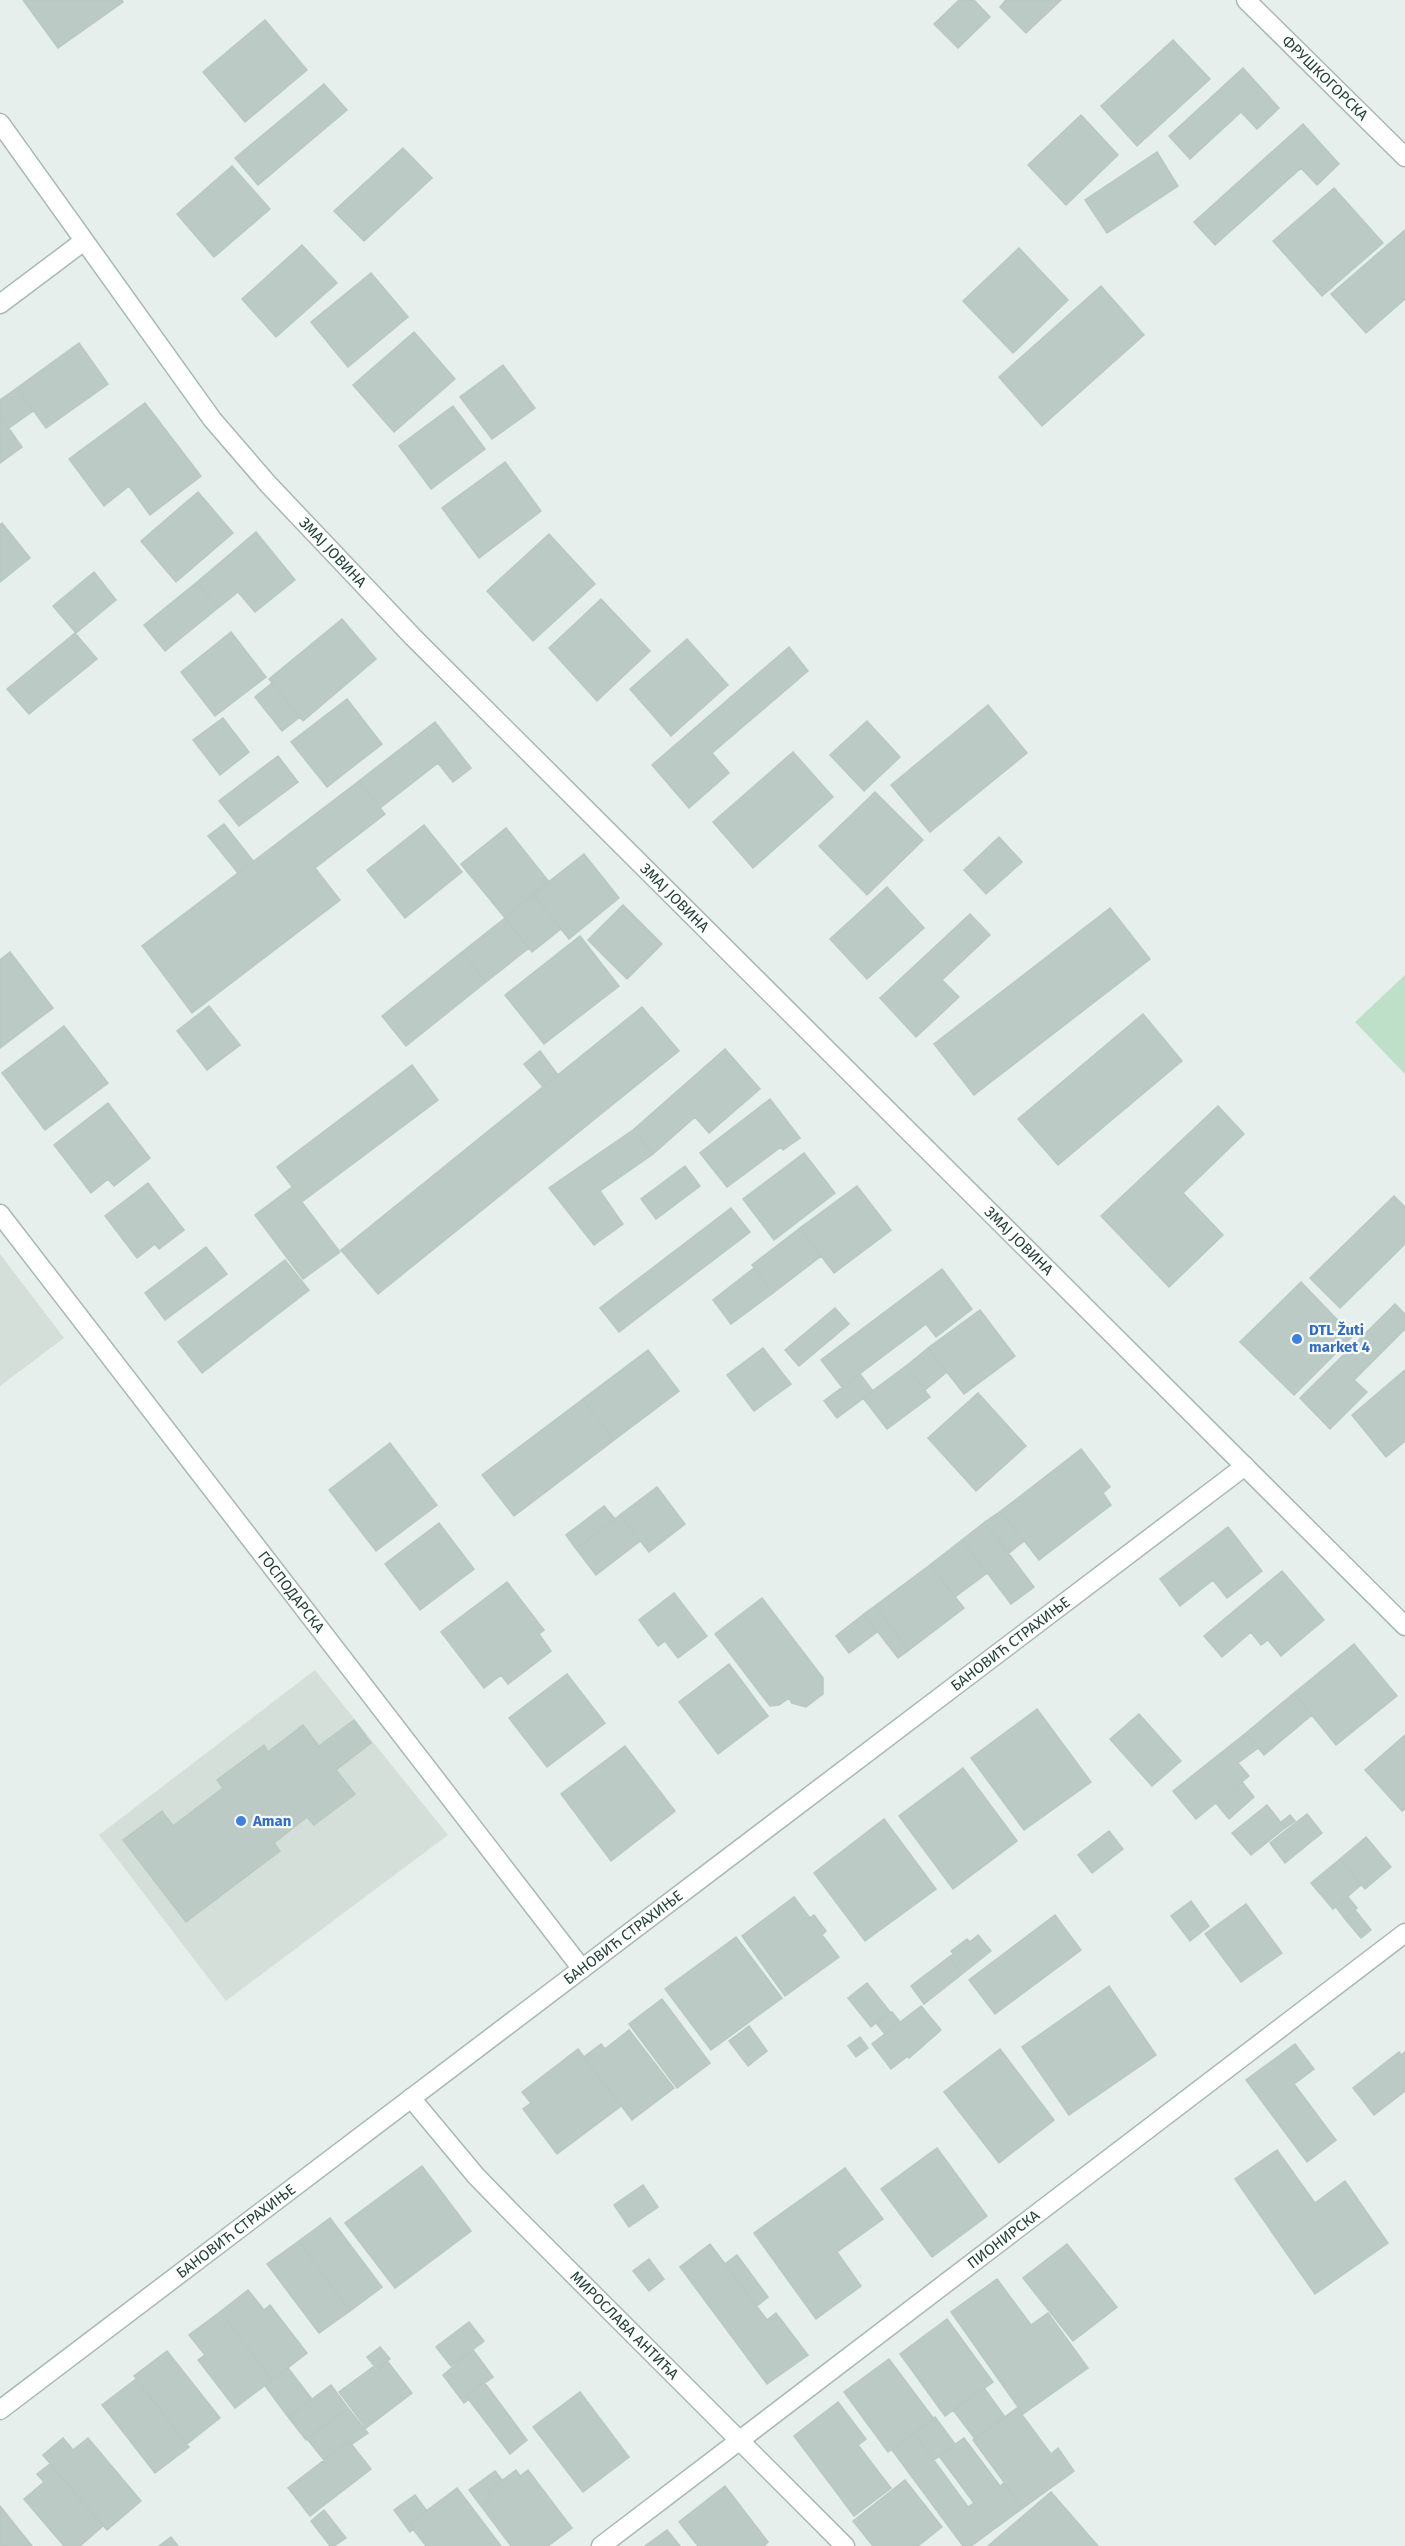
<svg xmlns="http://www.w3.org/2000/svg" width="1405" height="2546" font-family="'Fira Sans',sans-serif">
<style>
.built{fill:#d4dfda}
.green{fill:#bfe0c8}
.building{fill:#bbcac4;stroke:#b8c9c2;stroke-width:1.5}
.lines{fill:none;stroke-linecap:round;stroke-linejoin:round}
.minor-casing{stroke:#a8b8b2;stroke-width:21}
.minor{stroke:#fff;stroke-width:18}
.shop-dot{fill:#3f7fe0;stroke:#f7fbf9;stroke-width:2}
.labels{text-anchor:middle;stroke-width:4.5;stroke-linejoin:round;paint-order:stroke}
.street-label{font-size:15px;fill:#24423a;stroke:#f7fbf9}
.shop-label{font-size:15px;font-weight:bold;fill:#366cbe;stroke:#f7fbf9;text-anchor:start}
</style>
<rect width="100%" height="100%" fill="#e6efeb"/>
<path class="built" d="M 0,1254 L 64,1338 L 0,1386 Z
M 315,1670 L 448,1835 L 226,2001 L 99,1835 Z"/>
<path class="green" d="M 1405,975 L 1405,1074 L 1355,1022 Z"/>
<path class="building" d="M 23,0 L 122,0 L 123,2 L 58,48 Z
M 959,0 L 974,0 L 990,17 L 958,48 L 934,24 Z
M 1006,0 L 1061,0 L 1026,33 L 1000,7 Z
M 265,20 L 307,70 L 245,122 L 203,72 Z
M 1173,40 L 1210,79 L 1137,146 L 1101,106 Z
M 1243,68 L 1279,108 L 1257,129 L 1241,112 L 1190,159 L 1169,136 Z
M 324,84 L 347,110 L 258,185 L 235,158 Z
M 1081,115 L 1118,155 L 1066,205 L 1028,165 Z
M 1303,124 L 1339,164 L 1317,185 L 1301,168 L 1215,245 L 1194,222 Z
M 403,148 L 432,178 L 364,241 L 334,211 Z
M 1157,152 L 1178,186 L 1107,233 L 1085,200 Z
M 232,166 L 270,209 L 214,257 L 177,214 Z
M 1334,188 L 1383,243 L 1322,296 L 1273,241 Z
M 1405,230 L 1405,299 L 1366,333 L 1331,294 Z
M 302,245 L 337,283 L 276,337 L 242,299 Z
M 1019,248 L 1068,300 L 1013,353 L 963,301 Z
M 371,273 L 408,317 L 348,367 L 311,322 Z
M 1101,286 L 1144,335 L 1042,426 L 999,377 Z
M 414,332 L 455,379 L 394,432 L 353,385 Z
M 79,343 L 108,384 L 46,428 L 17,388 Z
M 503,365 L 535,408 L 492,439 L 460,397 Z
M 17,388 L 33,411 L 9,428 L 0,416 L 0,400 Z
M 145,403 L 201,476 L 150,515 L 129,486 L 104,506 L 69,459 Z
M 453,406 L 485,449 L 431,489 L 399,446 Z
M 0,416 L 22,447 L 0,463 Z
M 505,462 L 541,511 L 479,558 L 442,508 Z
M 198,492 L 233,533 L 176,582 L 141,541 Z
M 2,523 L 30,558 L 0,582 L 0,525 Z
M 256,532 L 295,580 L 255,612 L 238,592 L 218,608 L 197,582 Z
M 549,534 L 595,584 L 533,641 L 487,591 Z
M 94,572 L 116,600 L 76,633 L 53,606 Z
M 197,582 L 218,608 L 165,651 L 144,625 Z
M 601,599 L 650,651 L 597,701 L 549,648 Z
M 342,619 L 376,659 L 303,721 L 269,679 Z
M 231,632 L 266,677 L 215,716 L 181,672 Z
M 75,633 L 97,659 L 29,714 L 7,689 Z
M 687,639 L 728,685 L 671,736 L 630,689 Z
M 789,647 L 808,671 L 712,753 L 729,773 L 689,808 L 652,765 Z
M 272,683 L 300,717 L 282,731 L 255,697 Z
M 347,699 L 382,744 L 327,787 L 291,742 Z
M 988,705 L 1027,753 L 930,832 L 891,785 Z
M 223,718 L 249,752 L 220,775 L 193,740 Z
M 867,721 L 900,757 L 864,791 L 830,755 Z
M 435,722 L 471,768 L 453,782 L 438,763 L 380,808 L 359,781 Z
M 793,752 L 833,797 L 753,868 L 713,822 Z
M 278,756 L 298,782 L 239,826 L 219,801 Z
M 359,781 L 385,814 L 315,868 L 340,900 L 192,1013 L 142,946 Z
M 875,792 L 923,840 L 867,895 L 819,846 Z
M 224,824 L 253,861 L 238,873 L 208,836 Z
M 424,825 L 462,872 L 405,918 L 367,870 Z
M 506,828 L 549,882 L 505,918 L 461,864 Z
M 999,837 L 1022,862 L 986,894 L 964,870 Z
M 584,854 L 619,898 L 569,939 L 533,894 Z
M 887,887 L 924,928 L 867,979 L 830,939 Z
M 533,894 L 561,929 L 532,952 L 505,918 Z
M 623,905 L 662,944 L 627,979 L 588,940 Z
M 1110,908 L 1150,959 L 974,1095 L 934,1044 Z
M 970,914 L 990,935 L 942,980 L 959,997 L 916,1037 L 880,998 Z
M 505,918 L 529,948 L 486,982 L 462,952 Z
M 580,936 L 619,986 L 544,1044 L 505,995 Z
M 10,952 L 53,1008 L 0,1048 L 0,960 Z
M 462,952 L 486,982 L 406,1046 L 382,1016 Z
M 209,1006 L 240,1045 L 207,1070 L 177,1031 Z
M 642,1007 L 679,1051 L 378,1294 L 341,1250 Z
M 1143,1014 L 1182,1061 L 1058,1165 L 1018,1119 Z
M 64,1026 L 108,1083 L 45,1130 L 2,1073 Z
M 725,1049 L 760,1089 L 709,1133 L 695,1117 L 653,1154 L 633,1130 Z
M 540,1051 L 558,1075 L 543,1087 L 524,1064 Z
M 412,1065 L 438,1100 L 303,1201 L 277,1167 Z
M 770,1099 L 800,1138 L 783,1150 L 781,1147 L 727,1187 L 700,1153 Z
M 108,1103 L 150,1158 L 114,1186 L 108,1179 L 91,1193 L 54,1145 Z
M 1218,1106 L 1244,1134 L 1183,1193 L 1223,1235 L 1169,1287 L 1101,1216 Z
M 633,1130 L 653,1154 L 600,1191 L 623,1224 L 594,1245 L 549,1188 Z
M 804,1153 L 835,1193 L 774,1240 L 743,1199 Z
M 685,1166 L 700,1186 L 656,1219 L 641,1199 Z
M 148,1183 L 184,1230 L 159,1249 L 155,1244 L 137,1258 L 105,1216 Z
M 857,1186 L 891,1230 L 834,1273 L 800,1228 Z
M 291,1188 L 340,1252 L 303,1279 L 255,1215 Z
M 1394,1196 L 1405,1207 L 1405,1244 L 1340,1308 L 1310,1278 Z
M 731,1208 L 750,1232 L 619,1332 L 600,1308 Z
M 800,1228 L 821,1256 L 773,1293 L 752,1265 Z
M 206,1247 L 227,1274 L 165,1320 L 145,1293 Z
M 285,1260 L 309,1290 L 202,1373 L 178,1342 Z
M 754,1268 L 773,1293 L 731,1324 L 713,1300 Z
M 942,1269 L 972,1309 L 936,1337 L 926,1324 L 842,1387 L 821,1360 Z
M 1301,1282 L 1353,1336 L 1294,1395 L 1240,1342 Z
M 1395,1304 L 1405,1314 L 1405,1329 L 1354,1380 L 1367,1392 L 1330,1429 L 1300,1398 Z
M 835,1308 L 849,1324 L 799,1366 L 785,1350 Z
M 980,1310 L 1015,1356 L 964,1394 L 928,1348 Z
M 763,1348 L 791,1384 L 754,1411 L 727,1375 Z
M 928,1348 L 947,1372 L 925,1390 L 906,1366 Z
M 648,1350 L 679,1391 L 614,1440 L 583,1399 Z
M 906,1366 L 930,1397 L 887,1429 L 863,1398 Z
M 1405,1370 L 1405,1441 L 1386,1457 L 1352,1415 Z
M 860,1374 L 873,1391 L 837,1418 L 824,1401 Z
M 978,1393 L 1026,1446 L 976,1491 L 928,1438 Z
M 583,1399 L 614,1440 L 514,1516 L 482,1475 Z
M 390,1443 L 437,1505 L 376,1551 L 329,1490 Z
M 1081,1449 L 1110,1487 L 1103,1493 L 1111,1505 L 1039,1560 L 1001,1511 Z
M 657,1487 L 685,1524 L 649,1552 L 620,1515 Z
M 604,1506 L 615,1519 L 576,1549 L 566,1535 Z
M 1001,1511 L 1024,1541 L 1009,1553 L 985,1522 Z
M 620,1515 L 640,1541 L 596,1575 L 576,1549 Z
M 985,1522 L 1034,1587 L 1011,1604 L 962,1540 Z
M 439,1523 L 474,1569 L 420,1610 L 385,1564 Z
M 1228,1527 L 1262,1571 L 1227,1598 L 1213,1580 L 1180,1606 L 1160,1579 Z
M 962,1540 L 987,1573 L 955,1597 L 930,1565 Z
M 930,1565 L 964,1608 L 909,1650 L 875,1606 Z
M 1282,1571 L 1324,1620 L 1281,1656 L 1268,1640 L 1261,1645 L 1251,1632 L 1222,1657 L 1204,1636 Z
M 507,1582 L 544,1630 L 539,1634 L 551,1651 L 508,1684 L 501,1675 L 484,1688 L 441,1632 Z
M 674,1593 L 707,1636 L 678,1658 L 665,1641 L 658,1646 L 639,1620 Z
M 762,1598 L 823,1678 L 823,1694 L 806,1707 L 792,1703 L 789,1698 L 779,1705 L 770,1706 L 715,1634 Z
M 875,1606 L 909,1650 L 898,1658 L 864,1614 Z
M 864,1614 L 877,1632 L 849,1653 L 836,1636 Z
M 1354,1644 L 1397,1696 L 1336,1745 L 1294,1693 Z
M 729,1664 L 768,1716 L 718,1754 L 679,1702 Z
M 567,1674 L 605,1723 L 547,1767 L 509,1718 Z
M 1294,1693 L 1312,1715 L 1264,1755 L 1246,1733 Z
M 1037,1709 L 1091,1782 L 1024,1830 L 971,1758 Z
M 1139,1714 L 1181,1761 L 1152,1786 L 1110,1739 Z
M 354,1720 L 371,1743 L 336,1770 L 355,1794 L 314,1825 L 307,1817 L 274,1843 L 280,1851 L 186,1922 L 123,1840 L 162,1811 L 173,1826 L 223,1788 L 217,1780 L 264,1745 L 268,1752 L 303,1725 L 319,1746 Z
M 1246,1733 L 1258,1748 L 1238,1763 L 1249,1776 L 1196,1819 L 1173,1791 Z
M 1405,1735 L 1405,1809 L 1402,1811 L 1365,1770 Z
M 625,1746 L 675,1811 L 611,1861 L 561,1794 Z
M 963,1768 L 1017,1841 L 953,1889 L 899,1816 Z
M 1242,1782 L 1254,1797 L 1229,1819 L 1216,1803 Z
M 1267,1805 L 1285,1828 L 1251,1855 L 1232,1833 Z
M 1307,1814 L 1322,1833 L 1285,1863 L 1270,1843 Z
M 1290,1815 L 1295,1821 L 1285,1828 L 1280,1823 Z
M 884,1819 L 936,1889 L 865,1941 L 814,1873 Z
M 1109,1831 L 1123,1849 L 1092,1873 L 1078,1855 Z
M 1366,1837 L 1391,1867 L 1365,1889 L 1340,1859 Z
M 1340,1859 L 1361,1885 L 1333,1909 L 1311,1883 Z
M 794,1897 L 810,1918 L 814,1915 L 826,1931 L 822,1935 L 839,1957 L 785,1996 L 742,1936 Z
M 1348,1897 L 1357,1908 L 1345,1919 L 1336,1907 Z
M 1191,1901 L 1209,1926 L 1190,1941 L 1171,1916 Z
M 1246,1904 L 1282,1953 L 1241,1982 L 1205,1934 Z
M 1355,1910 L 1371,1930 L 1361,1938 L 1345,1919 Z
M 1055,1915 L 1081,1950 L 995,2014 L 969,1980 Z
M 978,1935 L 991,1951 L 962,1974 L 949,1957 L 954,1954 L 951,1951 L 967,1939 L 970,1942 Z
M 736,1937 L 782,1998 L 711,2050 L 665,1989 Z
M 949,1957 L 962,1974 L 924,2004 L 911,1986 Z
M 867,1983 L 890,2012 L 871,2027 L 848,1998 Z
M 1109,1986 L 1156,2055 L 1069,2115 L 1022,2047 Z
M 662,1999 L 710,2063 L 677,2088 L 629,2024 Z
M 921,2006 L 941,2030 L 909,2058 L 908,2056 L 891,2069 L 872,2044 Z
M 892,2012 L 900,2022 L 885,2034 L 877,2024 Z
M 749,2026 L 767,2051 L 748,2066 L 729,2041 Z
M 629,2030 L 674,2088 L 632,2120 L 584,2057 L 601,2044 L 605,2049 Z
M 860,2037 L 868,2048 L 856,2057 L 848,2046 Z
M 1295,2044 L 1314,2069 L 1294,2084 L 1336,2140 L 1307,2162 L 1246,2080 Z
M 578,2049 L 621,2106 L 557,2154 L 523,2109 L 531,2103 L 522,2092 Z
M 1000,2049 L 1054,2120 L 999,2163 L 944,2092 Z
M 1399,2052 L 1401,2055 L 1405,2052 L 1405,2091 L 1374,2115 L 1353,2088 Z
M 937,2148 L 987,2216 L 932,2257 L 881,2189 Z
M 1277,2150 L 1315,2203 L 1345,2181 L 1388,2243 L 1315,2294 L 1235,2179 Z
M 422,2166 L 471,2231 L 395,2288 L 345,2223 Z
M 845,2168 L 883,2219 L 837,2252 L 861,2286 L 816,2319 L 754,2233 Z
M 643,2185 L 658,2207 L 629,2227 L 614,2205 Z
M 330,2218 L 382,2287 L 350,2311 L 299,2241 Z
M 299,2241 L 350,2311 L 319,2333 L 267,2264 Z
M 710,2244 L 767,2320 L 776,2313 L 808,2355 L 767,2384 L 680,2267 Z
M 1067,2244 L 1117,2307 L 1073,2341 L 1023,2278 Z
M 737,2255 L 768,2297 L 757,2306 L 725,2264 Z
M 649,2259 L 664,2279 L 649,2291 L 633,2271 Z
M 997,2279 L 1031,2325 L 1048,2313 L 1088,2368 L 1023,2414 L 951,2312 Z
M 248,2290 L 264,2310 L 270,2305 L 307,2353 L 272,2380 L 220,2312 Z
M 220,2312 L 272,2380 L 235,2408 L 198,2360 L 205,2355 L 189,2335 Z
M 947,2319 L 993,2382 L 945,2416 L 900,2354 Z
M 469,2322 L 484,2341 L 451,2366 L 436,2347 Z
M 380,2347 L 390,2359 L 377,2369 L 367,2357 Z
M 473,2350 L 493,2377 L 466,2396 L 469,2399 L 464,2403 L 443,2375 Z
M 167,2351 L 220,2418 L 187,2444 L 134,2376 Z
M 889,2359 L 934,2419 L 888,2452 L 844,2392 Z
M 388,2362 L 412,2393 L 366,2428 L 339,2392 L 373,2367 L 376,2371 Z
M 288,2368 L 312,2399 L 288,2417 L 265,2386 Z
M 136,2379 L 189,2447 L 155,2473 L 102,2405 Z
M 484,2382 L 527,2440 L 510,2454 L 466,2396 Z
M 331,2385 L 348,2408 L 306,2440 L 288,2417 Z
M 984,2388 L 1005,2417 L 975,2439 L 953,2410 Z
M 580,2392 L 629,2457 L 583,2492 L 533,2427 Z
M 838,2402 L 866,2439 L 858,2445 L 891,2488 L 854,2516 L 794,2436 Z
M 348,2408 L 368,2433 L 352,2444 L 349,2441 L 324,2460 L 307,2439 Z
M 1017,2408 L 1051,2454 L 1058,2448 L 1074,2471 L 1023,2508 L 973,2440 Z
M 935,2417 L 955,2444 L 934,2460 L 914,2433 Z
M 914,2433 L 968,2507 L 974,2503 L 939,2456 L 964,2438 L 1000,2486 L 1004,2483 L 1023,2508 L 971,2546 L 963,2546 L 892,2450 Z
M 63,2438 L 73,2450 L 88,2438 L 141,2501 L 107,2530 L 43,2455 Z
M 349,2441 L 371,2469 L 310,2516 L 288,2488 Z
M 50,2464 L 103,2526 L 80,2546 L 64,2546 L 24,2499 L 44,2482 L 37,2474 Z
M 516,2470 L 520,2476 L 528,2470 L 572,2528 L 548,2546 L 511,2546 L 481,2506 L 492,2498 L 487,2492 Z
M 495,2471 L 502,2480 L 487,2492 L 492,2498 L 481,2506 L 469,2490 Z
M 905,2480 L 942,2527 L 918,2546 L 873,2546 L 853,2521 Z
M 725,2486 L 768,2542 L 764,2546 L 698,2546 L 679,2522 Z
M 457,2488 L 501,2546 L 426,2546 L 409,2524 Z
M 1051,2492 L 1098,2546 L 988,2546 Z
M 415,2495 L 427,2511 L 409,2524 L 413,2529 L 410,2532 L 394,2510 Z
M 0,2506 L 32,2546 L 0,2546 Z
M 324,2510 L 346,2538 L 334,2546 L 330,2546 L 311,2521 Z
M 667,2530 L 680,2546 L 645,2546 Z
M 171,2537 L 178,2546 L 159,2546 Z"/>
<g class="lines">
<defs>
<g id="minor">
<path id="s1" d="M 1246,0 L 1405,157"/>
<path id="s2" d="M 0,123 L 212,419 L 268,484 L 413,637 L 1405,1626"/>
<path d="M 0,304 L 84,241"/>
<path id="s3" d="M 0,1214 L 582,1969"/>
<path id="s4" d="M 411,2098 L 476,2176 L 514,2215 L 845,2546"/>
<path id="s5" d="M 0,2410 L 1245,1466"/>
<path id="s6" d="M 601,2546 L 1405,1933"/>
</g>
</defs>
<use href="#minor" class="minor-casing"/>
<use href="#minor" class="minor"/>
</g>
<g class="shop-dot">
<circle cx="1297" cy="1339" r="6"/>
<circle cx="241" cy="1821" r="6"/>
</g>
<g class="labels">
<g class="street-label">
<text dy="5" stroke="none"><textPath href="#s1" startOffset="111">ФРУШКОГОРСКА</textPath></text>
<text dy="5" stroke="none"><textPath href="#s2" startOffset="544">ЗМАЈ ЈОВИНА</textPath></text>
<text dy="5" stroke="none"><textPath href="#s2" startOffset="1030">ЗМАЈ ЈОВИНА</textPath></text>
<text dy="5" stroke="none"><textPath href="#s2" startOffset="1516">ЗМАЈ ЈОВИНА</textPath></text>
<text dy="5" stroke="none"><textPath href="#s3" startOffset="477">ГОСПОДАРСКА</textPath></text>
<text dy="5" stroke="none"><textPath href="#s5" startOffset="1268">БАНОВИЋ СТРАХИЊЕ</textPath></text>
<text dy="5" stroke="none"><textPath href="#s5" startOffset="782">БАНОВИЋ СТРАХИЊЕ</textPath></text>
<text dy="5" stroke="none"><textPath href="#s5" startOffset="296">БАНОВИЋ СТРАХИЊЕ</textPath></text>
<text dy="5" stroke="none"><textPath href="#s6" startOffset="506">ПИОНИРСКА</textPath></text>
<text dy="5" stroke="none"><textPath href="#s4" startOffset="312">МИРОСЛАВА АНТИЋА</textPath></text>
</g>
<g class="shop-label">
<text x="1309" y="1335">DTL Žuti<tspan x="1309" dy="17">market 4</tspan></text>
<text x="253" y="1826">Aman</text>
</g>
</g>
</svg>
